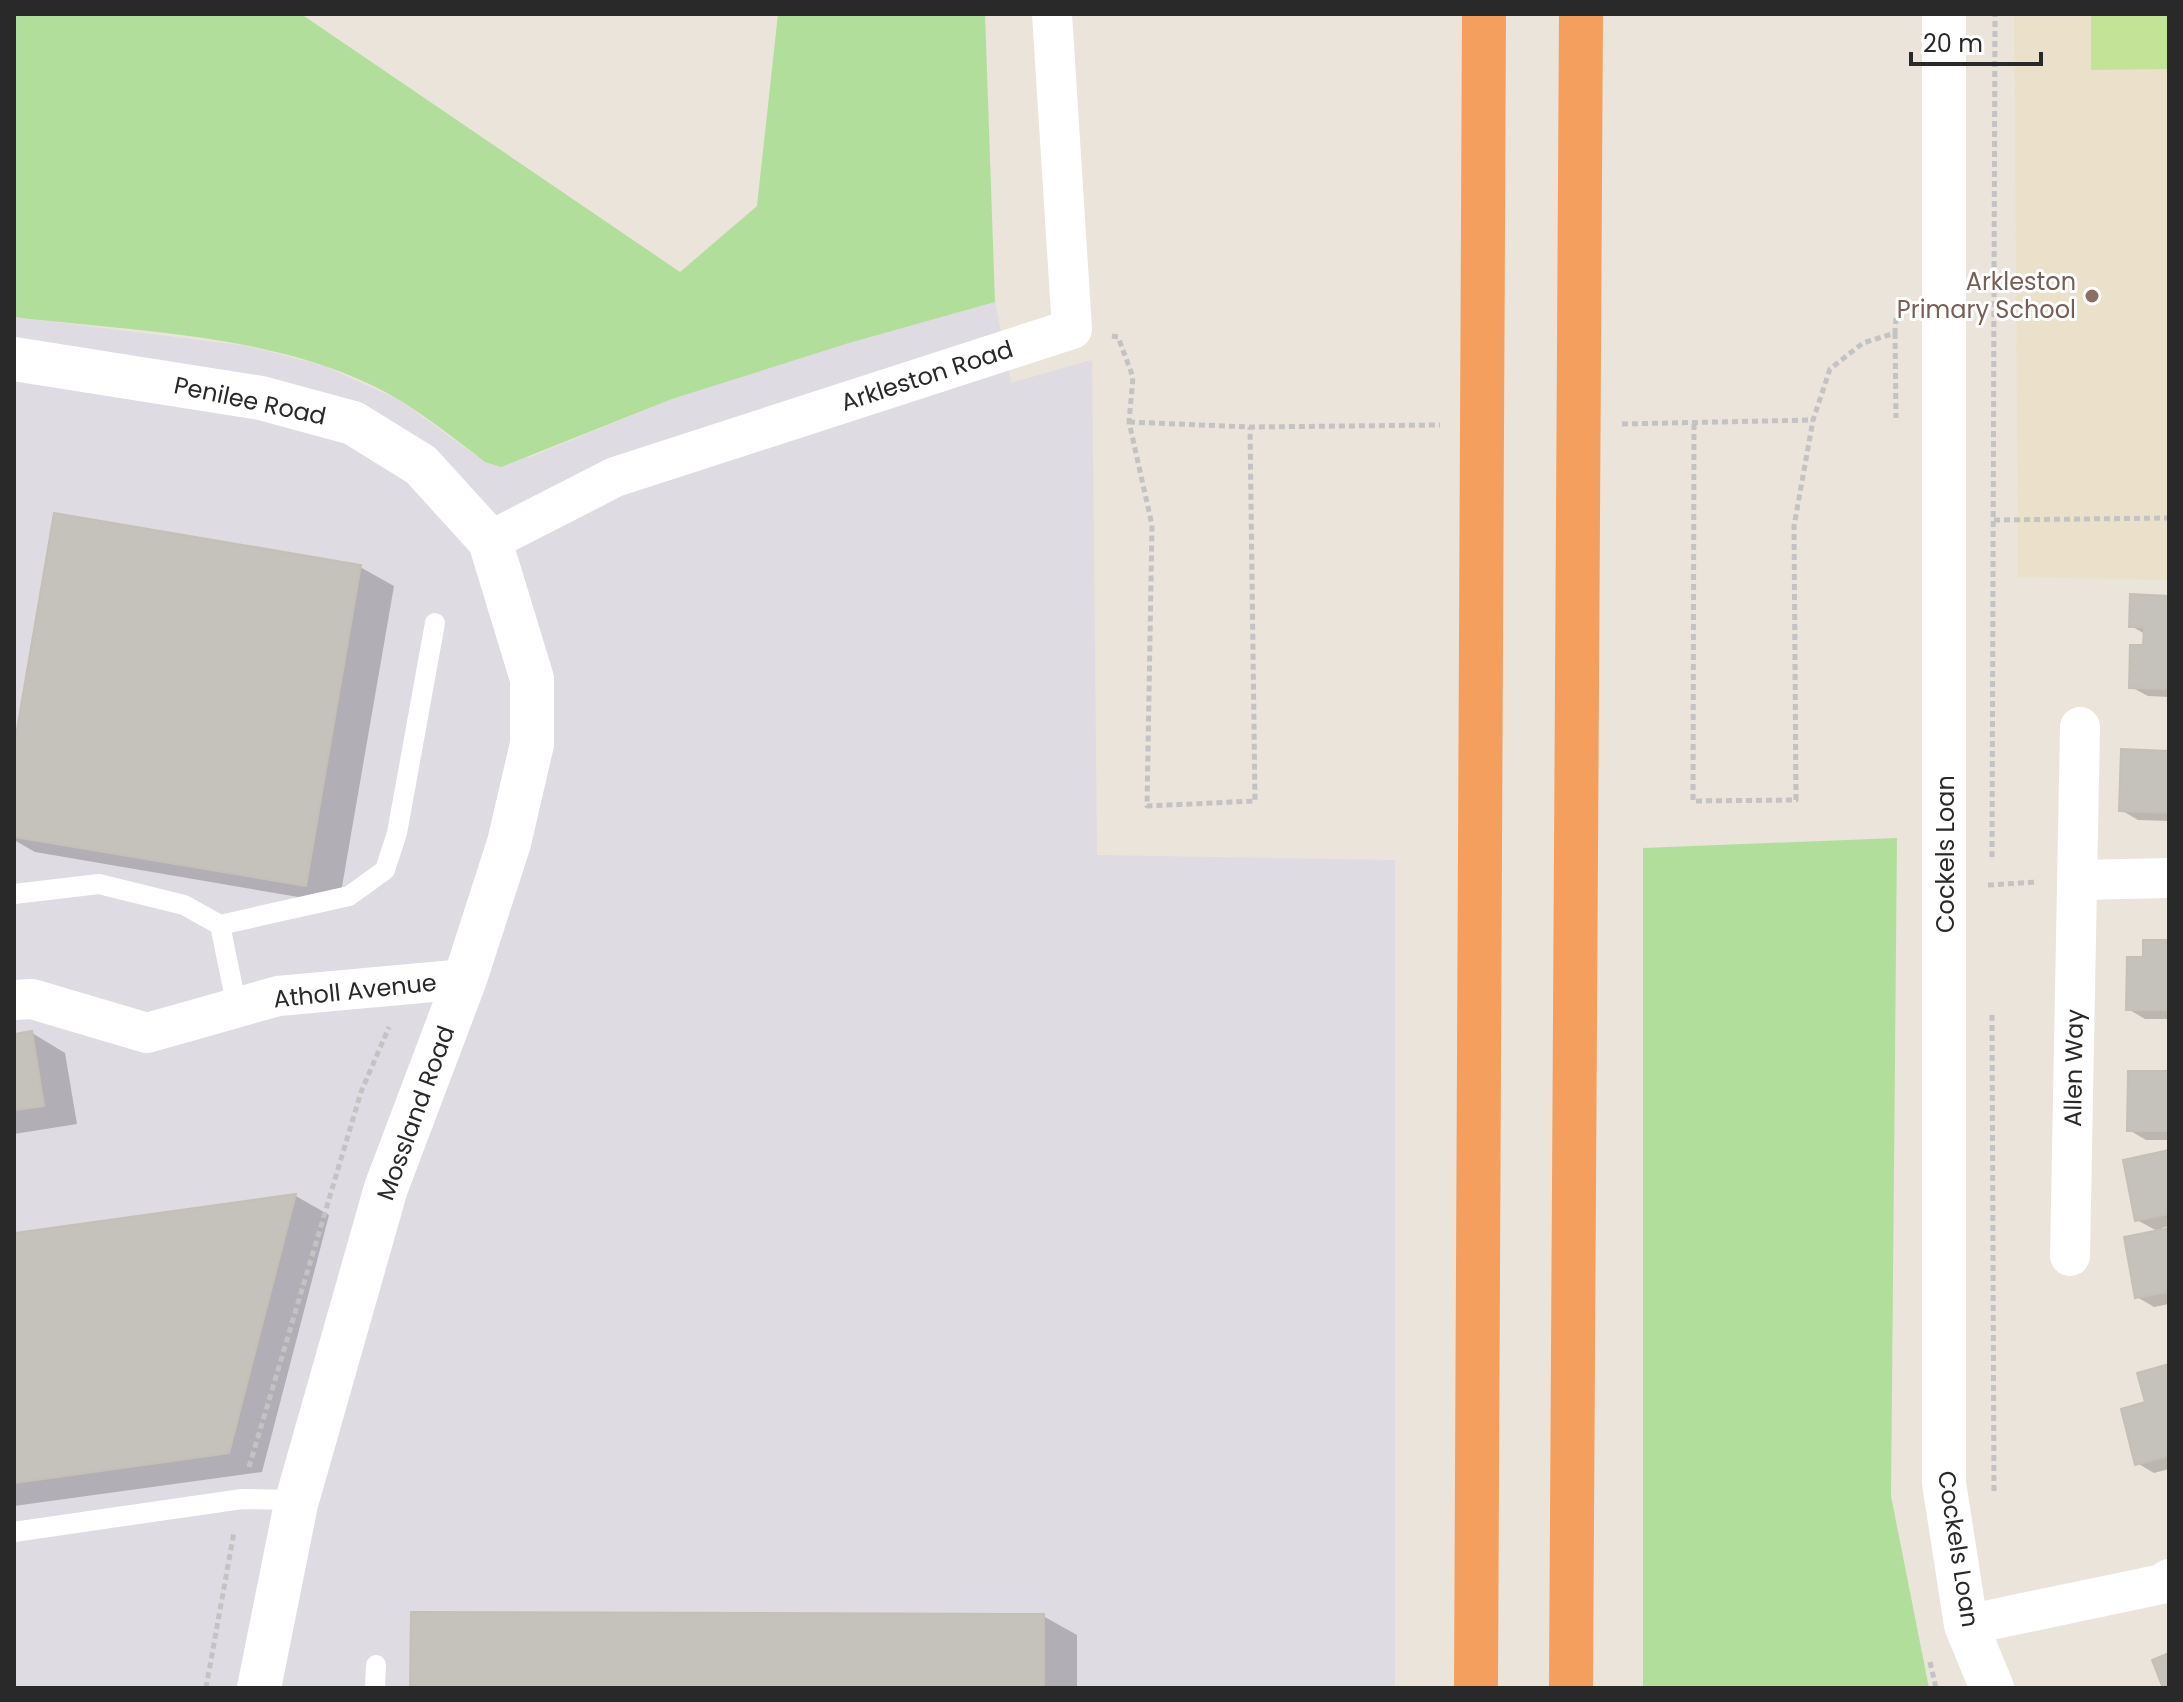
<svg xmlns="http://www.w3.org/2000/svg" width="2183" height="1702" font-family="Poppins,sans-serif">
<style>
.industrial{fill:#dedbe3}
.education{fill:#ebe1cb}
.green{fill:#b1de9b}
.pitch{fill:#c3e497}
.shadow{fill:#0003}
.building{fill:#c5c1bb;stroke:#c5c0b5;stroke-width:2}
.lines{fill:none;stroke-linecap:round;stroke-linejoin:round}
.path{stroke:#c3c3c3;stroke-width:5;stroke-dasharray:6 4;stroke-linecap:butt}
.lane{stroke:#fff;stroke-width:20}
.street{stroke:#fff;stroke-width:40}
.secondary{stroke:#fff;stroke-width:44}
.highway{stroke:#f49f5d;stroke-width:44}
.education-dot{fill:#8d6e63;stroke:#fff;stroke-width:3}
.labels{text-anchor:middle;stroke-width:6;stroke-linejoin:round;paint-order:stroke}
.education-label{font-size:24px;fill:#785e54;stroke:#fff;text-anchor:end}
.street-label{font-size:24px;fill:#292929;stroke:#fff}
</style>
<rect width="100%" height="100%" fill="#eae4db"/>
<path class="industrial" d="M 995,302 L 1011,383 L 1092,360 L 1097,855 L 1395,860 L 1395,1688 L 14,1688 L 14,317 L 247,346 L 324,366 L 399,400 L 485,462 L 531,457 L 672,399 L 849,343 Z"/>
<path class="education" d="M 2014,14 L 2169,14 L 2169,580 L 2018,577 Z"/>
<path class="green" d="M 14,14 L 301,14 L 680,272 L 757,206 L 778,14 L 985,14 L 995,302 L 849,343 L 672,399 L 501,467 L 485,462 C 458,441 430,419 401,401 C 292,334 138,332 14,317 Z
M 1897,838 L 1891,1496 L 1929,1688 L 1643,1688 L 1643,848 Z"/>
<path class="pitch" d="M 2091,14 L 2169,14 L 2169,69 L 2091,70 Z"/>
<path class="shadow" d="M 360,567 L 394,586 L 339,904 L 35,852 L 14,840 L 14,759 Z
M 2169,598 L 2169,697 L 2148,696 L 2131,687 L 2144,647 L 2145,634 L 2131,626 Z
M 2169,753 L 2169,821 L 2138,820 L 2121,810 Z
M 2169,942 L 2169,1019 L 2145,1019 L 2128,1009 L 2145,959 Z
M 32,1033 L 65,1053 L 77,1124 L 14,1134 L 14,1036 Z
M 2169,1073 L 2169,1140 L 2146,1140 L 2129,1130 Z
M 2169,1152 L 2169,1226 L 2162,1228 L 2162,1232 L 2169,1230 L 2169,1304 L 2154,1307 L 2137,1297 L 2159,1232 L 2137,1220 Z
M 296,1196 L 329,1215 L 262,1472 L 14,1506 L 14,1235 Z
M 2169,1366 L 2169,1469 L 2154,1473 L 2137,1463 L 2147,1403 Z
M 1043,1616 L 1077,1635 L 1077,1688 L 412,1688 Z"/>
<path class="building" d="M 54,513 L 361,565 L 306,886 L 14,837 L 14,747 Z
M 2130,594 L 2169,596 L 2169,689 L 2129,688 L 2130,645 L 2143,645 L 2144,627 L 2129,627 Z
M 2121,749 L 2169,751 L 2169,813 L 2119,811 Z
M 2143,940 L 2169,940 L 2169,1010 L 2126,1010 L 2127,957 L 2143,957 Z
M 32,1031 L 44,1106 L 14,1110 L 14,1034 Z
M 2128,1071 L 2169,1071 L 2169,1131 L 2127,1131 Z
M 2169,1150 L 2169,1214 L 2135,1221 L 2123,1160 Z
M 296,1194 L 229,1453 L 14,1483 L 14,1233 Z
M 2169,1228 L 2169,1292 L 2135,1298 L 2124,1237 Z
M 2169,1364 L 2169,1456 L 2135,1465 L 2121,1409 L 2145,1402 L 2137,1373 Z
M 411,1612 L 1044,1614 L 1044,1688 L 410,1688 Z
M 2169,1653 L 2169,1688 L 2163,1688 L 2152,1660 Z"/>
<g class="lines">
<path class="path" d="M 1895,333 L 1896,418
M 1112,336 L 1118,337 L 1133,377 L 1129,422 L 1152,525 L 1147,806 L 1255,801 L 1250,427
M 1129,422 L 1250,427 L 1440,425
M 1622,424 L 1813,420
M 1694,424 L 1693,801 L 1796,800 L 1794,526 L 1813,420 L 1830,369 L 1863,343 L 1895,333 L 1896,317
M 1994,520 L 2169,518
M 1992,857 L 1995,14
M 1988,885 L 2038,882
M 1992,1015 L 1994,1493
M 249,1467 L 361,1092 L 389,1027
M 1930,1662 L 1936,1688
M 206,1688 L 234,1532"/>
<path class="lane" d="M 14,894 L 99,884 L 184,905 L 220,925 L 349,896 L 385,870 L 397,833 L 435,623
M 220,925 L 237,1008
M 14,1532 L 242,1499 L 297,1500
M 375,1688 L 376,1665"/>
<path class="street" d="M 490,541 L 615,477 L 1072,329 L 1052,14
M 2079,880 L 2169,878
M 14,1000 L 32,999 L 147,1033 L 278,996 L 465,979
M 2070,1256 L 2080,727
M 1966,1625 L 2162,1584 L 2169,1579"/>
<path class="secondary" d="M 1944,14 L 1944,1483 L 1966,1625 L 1992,1688
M 14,359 L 261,398 L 353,423 L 421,465 L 490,541 L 532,679 L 532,744 L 509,843 L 465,979 L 386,1188 L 296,1504 L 259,1688"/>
<path class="highway" d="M 1476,1688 L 1484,14
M 1571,1688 L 1581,14"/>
</g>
<circle class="education-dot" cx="2092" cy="296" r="8"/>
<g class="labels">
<g class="education-label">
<text x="2076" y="290">Arkleston<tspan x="2076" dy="28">Primary School</tspan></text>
</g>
<g class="street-label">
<text transform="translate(927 376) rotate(-18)" y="8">Arkleston Road</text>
<text transform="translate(250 401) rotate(12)" y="8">Penilee Road</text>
<text transform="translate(1946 854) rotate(-90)" y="8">Cockels Loan</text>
<text transform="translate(355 991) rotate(-6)" y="8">Atholl Avenue</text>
<text transform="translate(2074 1068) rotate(-89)" y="8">Allen Way</text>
<text transform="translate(416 1113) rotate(-70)" y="8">Mossland Road</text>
<text transform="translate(1958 1549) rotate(81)" y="8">Cockels Loan</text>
</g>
</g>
<rect width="2183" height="1702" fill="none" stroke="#292929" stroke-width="32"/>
<path d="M1911 52v12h130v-12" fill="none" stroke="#292929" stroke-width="4"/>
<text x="1923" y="52" font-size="24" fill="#292929" stroke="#ffffff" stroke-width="6" paint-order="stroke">20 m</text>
</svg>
